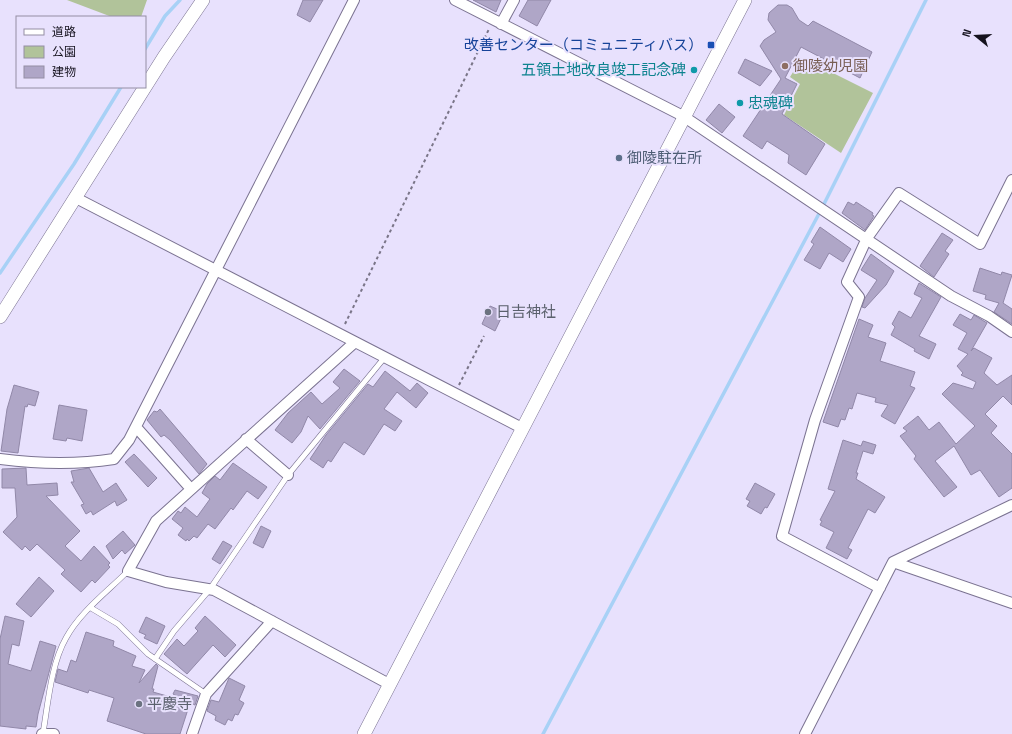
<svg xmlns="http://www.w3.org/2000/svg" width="1012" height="734" font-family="'Space Grotesk','Noto Sans JP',sans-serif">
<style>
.green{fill:#b1c39a}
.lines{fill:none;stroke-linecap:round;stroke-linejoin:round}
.stream{stroke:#a8d1f6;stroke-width:3.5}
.building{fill:#afa6c7;stroke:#9188a8}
.service-casing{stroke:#7b7391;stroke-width:6}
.minor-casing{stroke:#7b7391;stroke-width:12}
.tertiary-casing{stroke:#7b7391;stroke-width:14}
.path{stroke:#7a7588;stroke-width:2;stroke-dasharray:3 3;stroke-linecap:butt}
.service{stroke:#fff;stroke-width:5}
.minor{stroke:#fff;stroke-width:10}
.tertiary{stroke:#fff;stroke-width:13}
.transit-dot{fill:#1a4fb4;stroke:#e8e1fd;stroke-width:1.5}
.education-dot{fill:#8d6e63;stroke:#e8e1fd;stroke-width:1.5}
.culture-dot{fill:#0f9aa8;stroke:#e8e1fd;stroke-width:1.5}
.service-dot{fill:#5c6f8a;stroke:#e8e1fd;stroke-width:1.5}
.worship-dot{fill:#6b7280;stroke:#e8e1fd;stroke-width:1.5}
.labels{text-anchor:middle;stroke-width:4;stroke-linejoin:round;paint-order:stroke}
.transit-label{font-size:15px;fill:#164399;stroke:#e8e1fd;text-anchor:end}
.education-label{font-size:15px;fill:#785e54;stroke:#e8e1fd;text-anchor:start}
.culture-label{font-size:15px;fill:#0d838f;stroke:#e8e1fd;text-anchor:end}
.service-label{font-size:15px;fill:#4e5e75;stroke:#e8e1fd;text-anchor:start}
.worship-label{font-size:15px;fill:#5b616d;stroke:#e8e1fd;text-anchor:start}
</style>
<rect width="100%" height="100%" fill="#e8e1fd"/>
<path class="green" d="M 67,0 L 147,0 L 141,17 L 112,17 Z
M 813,63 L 873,93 L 841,153 L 784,115 L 800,84 L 790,77 L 798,64 Z"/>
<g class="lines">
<path class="stream" d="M 145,49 L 165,16 L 180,0
M 0,273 L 74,164 L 121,87
M 543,734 L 822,208 L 926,0"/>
</g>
<path class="building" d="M 303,0 L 323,0 L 310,22 L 297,15 Z
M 473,0 L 501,0 L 496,12 Z
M 528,0 L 551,0 L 537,26 L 519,16 Z
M 778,5 L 787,5 L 792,8 L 799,20 L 808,26 L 813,21 L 872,52 L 860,78 L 801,47 L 785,78 L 797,84 L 782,114 L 825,144 L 806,175 L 788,163 L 789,155 L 767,141 L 762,149 L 743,136 L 781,79 L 760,46 L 764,40 L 776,32 L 768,20 L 769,13 Z
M 745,59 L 772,71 L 760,86 L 738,73 Z
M 719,104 L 735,117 L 722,133 L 706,120 Z
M 848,202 L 854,205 L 856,202 L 873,213 L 872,215 L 874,216 L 865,230 L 842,213 Z
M 820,227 L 851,249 L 843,262 L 829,253 L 820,269 L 804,260 L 814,244 L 811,242 Z
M 942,233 L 953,240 L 945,251 L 949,254 L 934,277 L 920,266 Z
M 871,254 L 894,271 L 886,285 L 865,308 L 862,307 L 865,298 L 877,280 L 861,270 Z
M 980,268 L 1001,275 L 1002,272 L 1012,275 L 1003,303 L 1012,309 L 1012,324 L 994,312 L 999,303 L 985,299 L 986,295 L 973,291 Z
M 919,283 L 941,297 L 919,336 L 936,344 L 929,359 L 914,351 L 915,349 L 891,335 L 895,327 L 892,324 L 899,311 L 911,318 L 922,298 L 914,294 Z
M 490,306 L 504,312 L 495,331 L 482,324 Z
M 960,314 L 971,320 L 974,315 L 987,323 L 971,351 L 974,348 L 992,358 L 984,373 L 997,385 L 1012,375 L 1012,405 L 1003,396 L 985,414 L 997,426 L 991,433 L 1012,454 L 1012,488 L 999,497 L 980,470 L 971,475 L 954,446 L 935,461 L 957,487 L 944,497 L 914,459 L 916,456 L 900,436 L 907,431 L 903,428 L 918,416 L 929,430 L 939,422 L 956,444 L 975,426 L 942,394 L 953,383 L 973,389 L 976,382 L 961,375 L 963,373 L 957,366 L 968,354 L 958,349 L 967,333 L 953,325 Z
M 859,319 L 873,325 L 868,337 L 886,343 L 880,361 L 915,372 L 910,386 L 915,388 L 895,424 L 881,416 L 888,405 L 875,402 L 876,398 L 857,393 L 852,409 L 849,408 L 845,420 L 841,419 L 838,427 L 823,422 Z
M 344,369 L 360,381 L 320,429 L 308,416 L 301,432 L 292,443 L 275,430 L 288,413 L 311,392 L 322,404 L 340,388 L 333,382 Z
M 385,371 L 410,391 L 417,383 L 428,393 L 416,408 L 397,392 L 384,409 L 402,421 L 395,431 L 384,424 L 364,455 L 344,442 L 331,462 L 328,460 L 323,468 L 310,459 L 326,435 L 368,384 L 373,387 Z
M 14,385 L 39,392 L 35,406 L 28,404 L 27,407 L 25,406 L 18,453 L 1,451 L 7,409 Z
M 59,405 L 87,410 L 82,441 L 67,438 L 66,441 L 53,439 Z
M 160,409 L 207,464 L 199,474 L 170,440 L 164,435 L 161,437 L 147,420 L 154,411 L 157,412 Z
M 843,440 L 861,446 L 863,441 L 876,445 L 873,454 L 863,451 L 856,473 L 858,473 L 856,479 L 885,497 L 875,513 L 868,509 L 848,548 L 852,550 L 847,559 L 826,548 L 834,532 L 820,525 L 822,521 L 820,520 L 835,491 L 828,489 Z
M 134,454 L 157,478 L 148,487 L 125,462 Z
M 233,463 L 267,487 L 258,499 L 247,491 L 233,510 L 231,508 L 215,529 L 208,524 L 197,538 L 194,536 L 189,541 L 187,539 L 186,541 L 178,535 L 183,528 L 172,519 L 178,511 L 181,513 L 185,507 L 197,517 L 210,499 L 202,493 L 207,484 L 215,476 L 220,480 Z
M 26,468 L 27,485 L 57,483 L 58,495 L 46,496 L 80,531 L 65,546 L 81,561 L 94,546 L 110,563 L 108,565 L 110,567 L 95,583 L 92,580 L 81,592 L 61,574 L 65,570 L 37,544 L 30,551 L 25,546 L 22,550 L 3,532 L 17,517 L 15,488 L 2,488 L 2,469 Z
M 89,468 L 103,492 L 116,483 L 127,500 L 117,506 L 115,501 L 93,515 L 91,511 L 86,514 L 81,505 L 84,504 L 71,482 L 74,482 L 71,471 Z
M 755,483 L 775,494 L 767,508 L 765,507 L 761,514 L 747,506 L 750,501 L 746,499 Z
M 261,526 L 271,531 L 263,548 L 253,543 Z
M 123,531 L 135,545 L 125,554 L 122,550 L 113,559 L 106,546 Z
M 223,541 L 232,546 L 220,564 L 212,559 Z
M 39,577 L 54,591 L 31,617 L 16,604 Z
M 5,616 L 24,621 L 19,646 L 12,644 L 8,664 L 31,671 L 40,641 L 56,646 L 38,714 L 36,727 L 26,726 L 26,729 L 0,726 L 0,639 Z
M 205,616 L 236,645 L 225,657 L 213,645 L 187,674 L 164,654 L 177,639 L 184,646 L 198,631 L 195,628 Z
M 146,617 L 165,626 L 157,644 L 144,638 L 146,635 L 139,632 Z
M 86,632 L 114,641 L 113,646 L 136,656 L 132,666 L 145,670 L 139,683 L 156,664 L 158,666 L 152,689 L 154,689 L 153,692 L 188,702 L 173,694 L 175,690 L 198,696 L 195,705 L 190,703 L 180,734 L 146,734 L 107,721 L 114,698 L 89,690 L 88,693 L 55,682 L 58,669 L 67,672 L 71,660 L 76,662 Z
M 229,678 L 245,686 L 239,700 L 244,703 L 238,715 L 235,714 L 232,721 L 228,719 L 225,725 L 215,720 L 216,716 L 207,711 L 211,700 L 219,702 Z"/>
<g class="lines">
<defs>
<path id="service" d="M 91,608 L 118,624 L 148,654 L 206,694
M 155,659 L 174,631 L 210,589 L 288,475 L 385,357
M 43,733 C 48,704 51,664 66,638 C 80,612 107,592 128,571"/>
<path id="minor" d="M 455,0 L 683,116 L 951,296 L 989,316 L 1012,332
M 501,24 L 514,0
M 76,198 L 522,428
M 355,342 L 156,521 L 128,571 L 166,582 L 214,590 L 389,684
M 136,427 L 191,489
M 246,439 L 288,475
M 0,459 C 39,464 76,465 114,459 L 129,440 L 354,0
M 893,562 L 1012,603
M 880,588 L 782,536 L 815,420 L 859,297 L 847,282 L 867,238 L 899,193 L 980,244 L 1012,180
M 42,734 L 54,734
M 192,734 L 206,694 L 272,621
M 805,734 L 893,562 L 1012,505"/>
<path id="tertiary" d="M 0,317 L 164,57 L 203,0
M 364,734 L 745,0"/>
</defs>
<use href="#service" class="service-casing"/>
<use href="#minor" class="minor-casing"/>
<use href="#tertiary" class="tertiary-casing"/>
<path class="path" d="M 345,324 L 489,29
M 459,385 L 484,336"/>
<use href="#service" class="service"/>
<use href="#minor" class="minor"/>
<use href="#tertiary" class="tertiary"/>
</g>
<rect class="transit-dot" x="707" y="41" width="8" height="8" rx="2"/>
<circle class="education-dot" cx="785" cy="66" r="4"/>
<g class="culture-dot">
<circle cx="694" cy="70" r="4"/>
<circle cx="740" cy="103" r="4"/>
</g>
<circle class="service-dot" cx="619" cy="158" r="4"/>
<g class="worship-dot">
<circle cx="488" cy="312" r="4"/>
<circle cx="139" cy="704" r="4"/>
</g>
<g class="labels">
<g class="transit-label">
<text x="703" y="50">改善センター（コミュニティバス）</text>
</g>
<g class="education-label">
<text x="793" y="71">御陵幼児園</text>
</g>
<g class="culture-label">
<text x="686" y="75">五領土地改良竣工記念碑</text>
<text x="748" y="108" text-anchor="start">忠魂碑</text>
</g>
<g class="service-label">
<text x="627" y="163">御陵駐在所</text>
</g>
<g class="worship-label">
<text x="496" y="317">日吉神社</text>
<text x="147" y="709">平慶寺</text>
</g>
</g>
<rect x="16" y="16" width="130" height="72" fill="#e8e1fd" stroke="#948ea4"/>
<rect x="24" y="29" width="20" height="6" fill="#ffffff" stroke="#948ea4"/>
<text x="52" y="36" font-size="12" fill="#15121e">道路</text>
<rect x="24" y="46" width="20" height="12" fill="#b1c39a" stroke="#948ea4"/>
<text x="52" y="56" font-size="12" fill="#15121e">公園</text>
<rect x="24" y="66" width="20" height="12" fill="#afa6c7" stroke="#948ea4"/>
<text x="52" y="76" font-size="12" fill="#15121e">建物</text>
<g transform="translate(976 36) rotate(288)" stroke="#e8e1fd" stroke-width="3" paint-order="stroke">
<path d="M0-3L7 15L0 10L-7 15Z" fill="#15121e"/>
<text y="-6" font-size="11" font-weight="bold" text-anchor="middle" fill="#15121e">N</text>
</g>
</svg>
